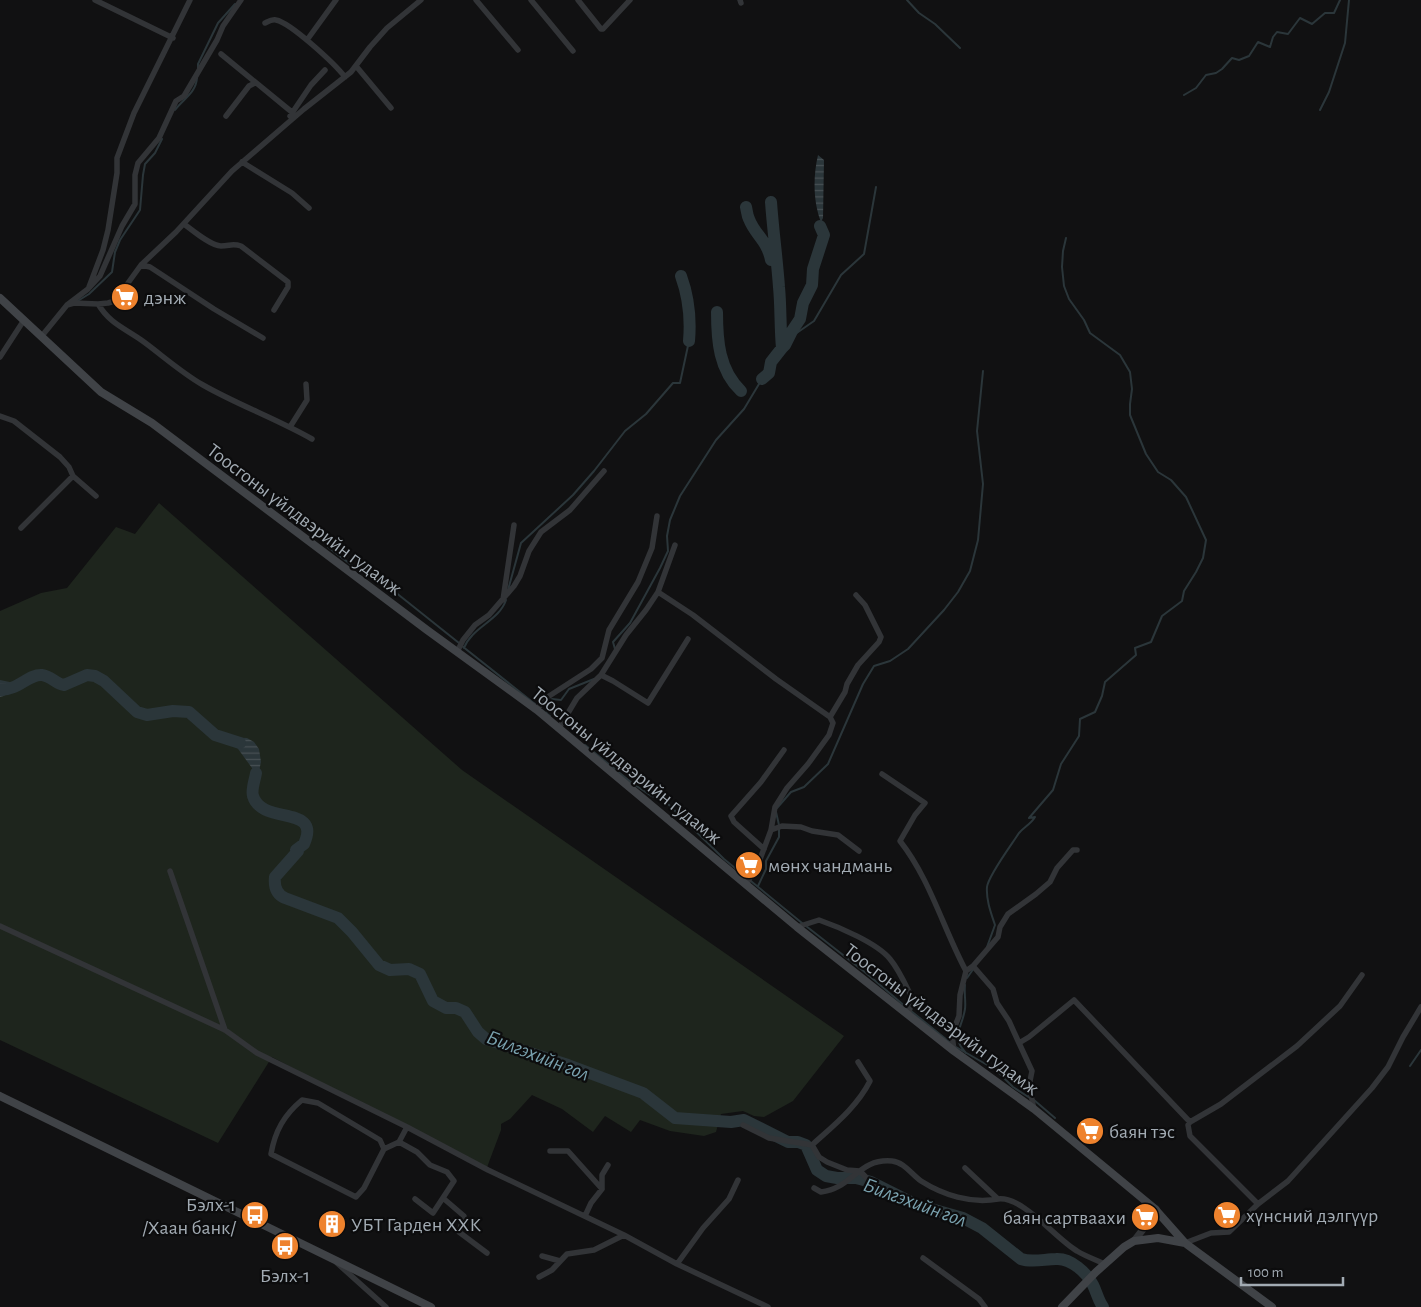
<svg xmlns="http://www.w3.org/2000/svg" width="1421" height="1307" font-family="'Alegreya Sans',sans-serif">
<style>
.green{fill:#1e251d}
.water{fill:url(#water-rules)}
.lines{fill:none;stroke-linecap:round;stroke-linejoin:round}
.stream{stroke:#2b363a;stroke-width:2}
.river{stroke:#2b363a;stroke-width:12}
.minor{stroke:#323437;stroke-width:5.5}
.tertiary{stroke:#323437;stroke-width:7}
.secondary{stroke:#404347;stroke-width:8}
.labels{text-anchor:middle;stroke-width:4.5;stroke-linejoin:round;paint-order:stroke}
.poi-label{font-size:20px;fill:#a2abb3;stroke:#0c0c0d;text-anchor:start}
.street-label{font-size:20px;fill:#a2abb3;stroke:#0c0c0d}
.water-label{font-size:21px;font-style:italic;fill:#79a1ae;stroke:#0c0c0d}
</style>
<defs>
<pattern id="water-rules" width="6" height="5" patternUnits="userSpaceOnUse" patternTransform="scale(1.25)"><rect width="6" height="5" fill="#2b363a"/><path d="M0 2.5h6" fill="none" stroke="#475054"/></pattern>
</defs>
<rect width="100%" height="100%" fill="#111112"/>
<path class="green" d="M 159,503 L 462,770 L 844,1036 L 793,1101 L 764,1117 L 754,1116 L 743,1111 L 721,1114 L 716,1132 L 704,1136 L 670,1131 L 640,1120 L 631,1132 L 605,1116 L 593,1132 L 562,1109 L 532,1095 L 510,1119 L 501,1124 L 501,1130 L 486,1170 L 272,1057 L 218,1143 L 0,1040 L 0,611 L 41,593 L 67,588 L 116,527 L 135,534 Z"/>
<path class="water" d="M 818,155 L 824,160 L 823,218 L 821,222 C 813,201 813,177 818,155 Z
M 37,674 L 37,676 C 23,679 17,693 0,697 L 0,680 L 19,684 L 30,676 Z
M 225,737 L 247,738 L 254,742 L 259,749 L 261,762 L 255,789 L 253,788 L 255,775 L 252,768 L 233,742 L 223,739 Z"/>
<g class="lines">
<path class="stream" d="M 907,0 L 919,13 L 935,24 L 960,48
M 198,68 L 198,64 L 218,23 L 235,4
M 1184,95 L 1196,88 L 1206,75 L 1216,73 L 1222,69 L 1232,58 L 1239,60 L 1249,56 L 1258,42 L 1270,47 L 1273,37 L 1277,32 L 1288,34 L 1300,18 L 1312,24 L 1325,13 L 1334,13 L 1340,0
M 175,110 C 183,99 196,93 197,78
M 1320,110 L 1329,92 L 1345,43 L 1349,0
M 76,302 L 89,294 L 112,272 L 115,252 L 120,240 L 140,210 L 143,175 L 145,164 L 155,153 L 162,139
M 788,339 L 814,321 L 841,275 L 864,254 L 876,187
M 328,547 L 358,570 L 385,584 L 459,643
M 508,590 L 521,543 L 573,495 L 594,471 L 625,431 L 646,414 L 673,383 L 680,383 L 689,341
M 462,646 L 535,704
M 464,648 C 472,627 499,621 506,600
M 615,649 L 613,642 L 630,623 L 660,568 L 668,551 L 667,536 L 670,520 L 680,496 L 716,440 L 744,409 L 762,379
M 542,710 L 550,716
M 547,712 L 552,699 L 561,700 L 569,689 L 594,679
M 585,745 L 632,783 L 650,795 L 666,802 L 724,859 L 802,923
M 777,808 L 791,792 L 804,787 L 828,764 L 863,684 L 874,666 L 890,661 L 908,649 L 944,610 L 958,592 L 970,571 L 978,540 L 983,484 L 977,431 L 983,371
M 776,812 L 779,825
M 758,886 L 766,869 L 766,861 L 779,837 L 779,829
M 806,926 L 866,973 L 907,1008
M 987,947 L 995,925 C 991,913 986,900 987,887 C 988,876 1012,844 1019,833 C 1024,827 1031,824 1035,817 L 1029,818 L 1053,790 L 1061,764 L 1079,736 L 1080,719 L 1095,712 L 1102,696 L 1105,682 L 1136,655 L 1135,648 L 1151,642 L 1162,616 L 1182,601 L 1184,591 L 1196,572 L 1203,558 L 1206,540 L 1186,497 L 1171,480 L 1158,472 L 1146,454 L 1130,415 L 1130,404 L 1132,389 L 1130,372 L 1120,355 L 1090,333 L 1084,320 L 1069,299 L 1064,286 L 1062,267 L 1063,251 L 1066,238
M 967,978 L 974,968
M 965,985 C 964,993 966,1002 965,1009 C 962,1029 950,1036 966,1053
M 911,1011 L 952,1044
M 956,1047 L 996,1070 L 1013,1087 L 1030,1098
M 1410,1066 L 1421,1050
M 1034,1100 L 1055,1118"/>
<path class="river" d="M 746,207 C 747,211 747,215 749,219 C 755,235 767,240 771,260
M 681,276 C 689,298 691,318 689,341
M 717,312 C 717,341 719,370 741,391
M 782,348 L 785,345 L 792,331 L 800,319 L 803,303 L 812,285 L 813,269 L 824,235 L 820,226
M 762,379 L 769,373 L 771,362 L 782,348 C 780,327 781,308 779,287 C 777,259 773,230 771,202
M 0,690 C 19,690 28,674 42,675 C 51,676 56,684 64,685 L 87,675 L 95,676 L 104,681 L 137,712 L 147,715 L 173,711 L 189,712 L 215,735 L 240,743
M 256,773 C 255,780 251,790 253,796 C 262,826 322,804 304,844 L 296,850 L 298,851 L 275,877 C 274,886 276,894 285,898 L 338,918 L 352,932 L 379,965 L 390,970 L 409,969 L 420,974 L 433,1001 L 446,1008 L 456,1008 L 465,1012 L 478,1032 L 486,1039 L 568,1065 L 643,1093 L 675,1118 L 731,1122 L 744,1120 L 788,1142 L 798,1142 L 806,1145 L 817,1170 L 826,1176 L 837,1178 L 856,1178 L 871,1182 L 917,1205 L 963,1218 L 982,1228 L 1021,1259 C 1032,1263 1045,1259 1056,1259 C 1071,1258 1087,1273 1093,1285 C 1097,1293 1098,1300 1103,1307"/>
<path class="minor" d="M 95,0 L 173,38
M 476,0 L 518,50
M 531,0 L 573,51
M 578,0 L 601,29 L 603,29 L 630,0
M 740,0 L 741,3
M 265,23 C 269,21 272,19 276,20 C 291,23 335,64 345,77
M 307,40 L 336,0
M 221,54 L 293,113
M 356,66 L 391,108
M 226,116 L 249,86 L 255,83
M 290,116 L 311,85 L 325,70
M 242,162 L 292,193 L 309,208
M 184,224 C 192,230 211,246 221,246 C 230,246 232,243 241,246 L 288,282 L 288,287 L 274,310
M 141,265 L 150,267 L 214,309 L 263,338
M 89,287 L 103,250 L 108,230 L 117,173 L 117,158 L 134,113 L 190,0
M 98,304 L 108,303 L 115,301 L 141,265 L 176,232 L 232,171 L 304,109 L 351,72 L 370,47 L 387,28 L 421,0
M 67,305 L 88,289 L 100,276 L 122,226 L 135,204 L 135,175 L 138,163 L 159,138 L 176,101 L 184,96 L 217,40 L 223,26 L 241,0
M 41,337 L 67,305 L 74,303 L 98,304 C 111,325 125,328 144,342 C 163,356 182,373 203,385 C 238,405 277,419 312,439
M 0,357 L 24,320
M 0,416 L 14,421 L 60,457 L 69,467 L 73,476 L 96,496
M 290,427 L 307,400 L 306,384
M 21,528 L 73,476
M 675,545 L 658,592 L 693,615 L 776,679 L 830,717 L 833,723 L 829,735 L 808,764 L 787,788 L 775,807 L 771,830 L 759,862 L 746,885
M 503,600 L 514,525
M 457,652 L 463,640 L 475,625 L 489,615 L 514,586 L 520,576 L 529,551 L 541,532 L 570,510 L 604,471
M 601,675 L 613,681 L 648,703 L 688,639
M 537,710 L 543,700 L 591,669 L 602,658 L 609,630 L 638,582 L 652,548 L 657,516
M 830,717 L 845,692 L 847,684 L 858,665 L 879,642 L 881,637 L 865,605 L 856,595
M 559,728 L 577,698 L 601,675 L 626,635 L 646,610 L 658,592
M 882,774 L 925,803 L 915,815 L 900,841 C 930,879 943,928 966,971
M 771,830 L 782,826 L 801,827 L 812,831 L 838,835 L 859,851
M 764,849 L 734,822 L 731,816 L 761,782 L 784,750
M 170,871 L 225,1030
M 0,926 L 225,1030 L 257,1053 L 407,1127 L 488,1170 L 624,1235 L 677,1264 L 768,1307
M 797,927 L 819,920 C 839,927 877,943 890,959 C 900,971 906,986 913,1000 L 908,1014
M 973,966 L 993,989 L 997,1003 L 1009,1021 L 1019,1043
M 954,1051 L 952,1034 L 959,1016 L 960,995 L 966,971 L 973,966 L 998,937 L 1000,927 L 1008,914 L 1036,894 L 1050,882 L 1057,868 L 1073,850 L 1077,850
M 1034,1109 L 1029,1086 L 1032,1071 L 1019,1043 L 1029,1037 L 1074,1000 L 1190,1122
M 743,1125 L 769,1138 L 812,1145 L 819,1157 L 827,1162 L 847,1170 L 860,1171 L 876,1188
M 399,1142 L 417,1152 L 430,1165 L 447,1172 L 454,1181 L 433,1213 L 415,1199
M 812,1145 C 833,1126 857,1107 870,1081 L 858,1062
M 384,1149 L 380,1140 L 318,1103 L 302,1100 C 284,1115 275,1131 271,1154 L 356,1197 L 364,1188 L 384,1149 L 399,1142 L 407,1127
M 550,1151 L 568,1151 L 602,1189
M 965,1168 L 998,1199 C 1023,1196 1056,1239 1077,1251 C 1085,1256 1096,1260 1105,1264
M 814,1188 L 821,1192 C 853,1188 858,1158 892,1161 C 904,1162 912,1175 921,1181 C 943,1195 971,1204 998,1199
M 443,1198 L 464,1216 L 459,1232 L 487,1253
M 1258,1204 L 1190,1136 L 1188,1125 L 1190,1122 L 1221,1104 L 1297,1046 L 1340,1006 L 1362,975
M 585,1216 L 591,1203 L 602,1189 L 602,1175 L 608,1165
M 1185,1243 L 1211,1233 L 1229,1232 L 1258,1204 L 1288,1181 L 1372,1088 L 1388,1067 L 1403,1037 L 1421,1007
M 542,1256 L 560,1261
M 923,1258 L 979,1299 L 985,1307
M 337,1263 L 386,1307
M 677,1264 L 703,1228 L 729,1199 L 738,1180
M 539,1277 L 552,1270 L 567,1254 L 594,1250 L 624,1235"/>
<path class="tertiary" d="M 1134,1241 L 1151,1219 L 1156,1209"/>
<path class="secondary" d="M 0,298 L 101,392 L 152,423 L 427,630 L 537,710 L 797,927 L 954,1051 L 1034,1109 L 1102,1165 L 1154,1208 L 1185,1243
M 0,1096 L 431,1307
M 1062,1307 L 1096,1272 L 1124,1247 L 1134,1241 L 1158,1238 L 1185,1243 L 1272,1307"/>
</g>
<defs>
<symbol id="supermarket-disc" viewBox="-11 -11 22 22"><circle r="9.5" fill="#ee822d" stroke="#0c0c0d"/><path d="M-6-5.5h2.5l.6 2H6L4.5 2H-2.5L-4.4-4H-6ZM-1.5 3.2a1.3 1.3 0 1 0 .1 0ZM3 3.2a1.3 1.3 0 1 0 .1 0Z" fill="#fff"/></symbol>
<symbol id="bus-disc" viewBox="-11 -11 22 22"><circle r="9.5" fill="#ee822d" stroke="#0c0c0d"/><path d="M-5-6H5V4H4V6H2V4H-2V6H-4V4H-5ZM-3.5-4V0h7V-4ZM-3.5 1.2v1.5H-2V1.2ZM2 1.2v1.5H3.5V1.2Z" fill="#fff"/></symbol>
<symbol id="building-disc" viewBox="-11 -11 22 22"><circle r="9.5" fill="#ee822d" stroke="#0c0c0d"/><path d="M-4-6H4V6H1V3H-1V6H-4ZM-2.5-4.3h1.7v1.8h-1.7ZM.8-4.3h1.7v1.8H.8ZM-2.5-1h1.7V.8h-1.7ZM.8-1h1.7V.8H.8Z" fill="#fff"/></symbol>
</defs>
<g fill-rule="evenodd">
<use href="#supermarket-disc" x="109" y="281" width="32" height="32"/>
<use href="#supermarket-disc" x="733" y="849" width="32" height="32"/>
<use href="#supermarket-disc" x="1074" y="1115" width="32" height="32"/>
<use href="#bus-disc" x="239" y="1199" width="32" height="32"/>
<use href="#supermarket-disc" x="1211" y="1199" width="32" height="32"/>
<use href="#supermarket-disc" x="1129" y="1201" width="32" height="32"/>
<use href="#building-disc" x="316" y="1208" width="32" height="32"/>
<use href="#bus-disc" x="269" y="1230" width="32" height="32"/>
</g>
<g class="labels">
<g class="poi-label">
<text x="144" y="304">дэнж</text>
<text x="768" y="872">мөнх чандмань</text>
<text x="1109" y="1138">баян тэс</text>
<text x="236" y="1211" text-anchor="end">Бэлх-1<tspan x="236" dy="23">/Хаан банк/</tspan></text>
<text x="1246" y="1222">хүнсний дэлгүүр</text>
<text x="1126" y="1224" text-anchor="end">баян сартваахи</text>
<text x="351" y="1231">УБТ Гарден ХХК</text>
<text x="285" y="1282" text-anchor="middle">Бэлх-1</text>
</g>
<g class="street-label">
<text transform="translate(305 519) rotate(37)" y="7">Тоосгоны үйлдвэрийн гудамж</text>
<text transform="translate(627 765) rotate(39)" y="7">Тоосгоны үйлдвэрийн гудамж</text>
<text transform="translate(942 1019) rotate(37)" y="7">Тоосгоны үйлдвэрийн гудамж</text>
</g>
<g class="water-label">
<text transform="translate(538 1055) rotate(21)" y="7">Билгэхийн гол</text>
<text transform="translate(915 1202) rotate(20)" y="7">Билгэхийн гол</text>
</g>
</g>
<path d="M1241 1277v8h102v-8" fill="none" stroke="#a2abb3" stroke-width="2.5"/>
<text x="1248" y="1277" font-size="15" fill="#a2abb3" stroke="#0c0c0d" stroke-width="4" paint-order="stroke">100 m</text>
</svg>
